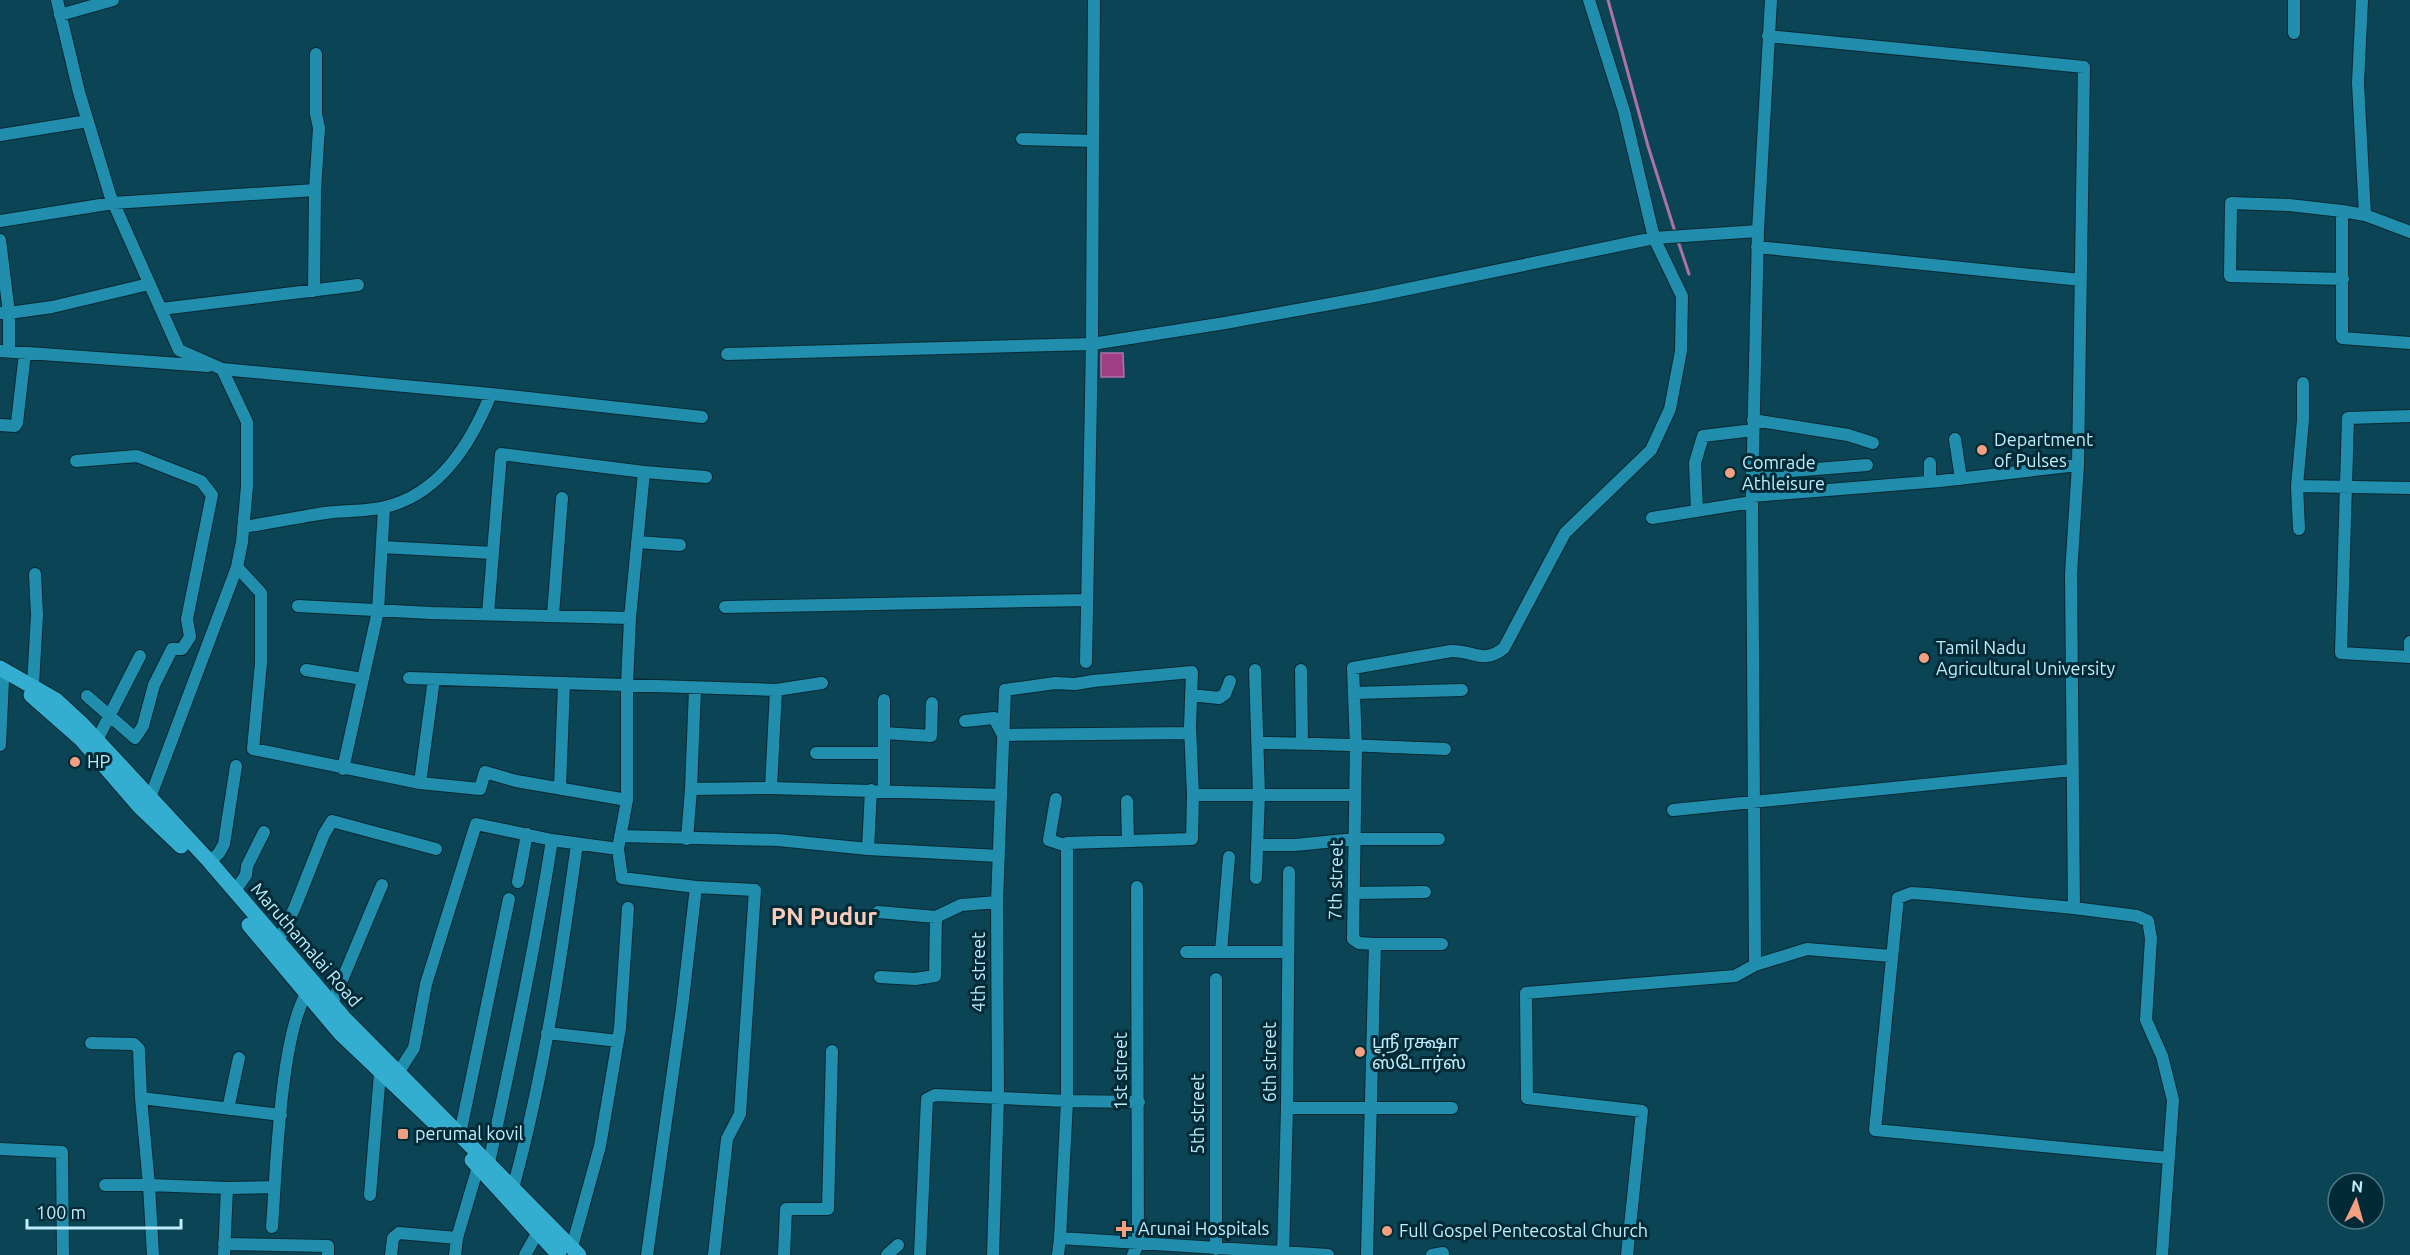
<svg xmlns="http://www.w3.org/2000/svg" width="2410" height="1255" font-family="Ubuntu,'Noto Sans Tamil',sans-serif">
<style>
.water{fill:#a23f84;stroke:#ab73a8;stroke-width:1.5}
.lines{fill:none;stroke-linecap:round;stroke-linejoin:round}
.stream{stroke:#ab73a8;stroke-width:3}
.minor-casing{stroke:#082933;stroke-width:14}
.major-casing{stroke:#082933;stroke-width:17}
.minor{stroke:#208eac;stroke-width:12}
.major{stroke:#33add0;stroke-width:15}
.poi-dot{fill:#f2a081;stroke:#002a36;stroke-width:2}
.labels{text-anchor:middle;stroke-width:6;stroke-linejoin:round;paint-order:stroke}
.poi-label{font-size:18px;fill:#c0edfd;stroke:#002a36;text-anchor:start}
.street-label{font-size:18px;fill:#c0edfd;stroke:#002a36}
.district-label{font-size:24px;font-weight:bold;fill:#fbcbba;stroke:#002a36}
</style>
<rect width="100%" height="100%" fill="#0b4555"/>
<path class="water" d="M 1101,353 L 1123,353 L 1124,377 L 1101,377 Z"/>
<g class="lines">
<path class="stream" d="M 1608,0 L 1648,146 L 1676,235
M 1678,241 L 1689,274"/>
<defs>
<path id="minor" d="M 57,0 L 79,92 L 110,195 L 179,350 L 222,369 L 247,422 L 247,486 L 242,542 L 237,567 L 150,798 L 144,803
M 2294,0 L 2294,33
M 2362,0 L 2358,83 L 2365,215 L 2410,232
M 60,15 L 113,0
M 1768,36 L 2084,67 L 2078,465
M 0,135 L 88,121
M 1022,139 L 1093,141 L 1092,344 L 1225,323 L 1374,296 L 1654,238 L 1758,231 L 1752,496 L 1940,481 L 2078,465 L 2071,574 L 2074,908
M 1093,141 L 1094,0
M 2342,211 L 2289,205 L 2231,203 L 2230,276 L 2343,279
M 2365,215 L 2342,211 L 2342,338 L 2410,343
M 0,221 L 113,203 L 315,190
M 1758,231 L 1771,0
M 0,240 L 9,313 L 52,307 L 149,284
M 1757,247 L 2081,280
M 314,291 L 315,190 L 319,128 L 316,114 L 316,54
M 161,309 L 358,285
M 0,313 L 9,313 L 9,351
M 0,351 L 208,366
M 727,354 L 1092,344 L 1086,662
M 222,369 L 491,394 L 702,417
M 2410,416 L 2348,418 L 2341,653 L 2410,657
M 1753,420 L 1848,435 L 1873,443
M 0,425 L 15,426 L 17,423 L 25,353
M 1955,439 L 1961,479
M 76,461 L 137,456 L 201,481 L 212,495 L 187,619 L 190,637 L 182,649 L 172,649 L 154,685 L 143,726 L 135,738 L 87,696
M 644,472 L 706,477
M 1752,474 L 1867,465
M 1930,482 L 1930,463
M 2297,486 L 2410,488
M 1752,496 L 1755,965
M 1697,511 L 1695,463 L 1703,436 L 1753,430
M 1652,518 L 1752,502
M 243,527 C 271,523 298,517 325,513 C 345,510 365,512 385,507 C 440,494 471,443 491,394
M 2299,529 L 2297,486 L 2303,420 L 2303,383
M 637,542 L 680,545
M 382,547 L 493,553
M 237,567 L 261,593 L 261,663 L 253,749 L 420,783 L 480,789 L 485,772 L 516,781 L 627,800
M 298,606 L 431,613 L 630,618 L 627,685 L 627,800 L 618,849 L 622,878 L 696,887 L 682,1008 L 647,1255
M 725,607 L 1087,600
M 488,614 L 501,454 L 644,472 L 630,618
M 553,615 L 562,498
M 2410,657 L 2410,642
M 306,670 L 363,679
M 1255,670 L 1259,794 L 1256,878
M 1301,670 L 1302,742
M 409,678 L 776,690 L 771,788 L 1001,795
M 33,685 L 37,615 L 35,574
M 695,689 L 691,789 L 771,788
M 776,690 L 822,683
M 1354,693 L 1462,690
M 1191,695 L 1219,698 L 1225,694 L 1230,681
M 965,721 L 994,718 L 1003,735 L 1190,733
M 884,733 L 931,736 L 932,703
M 97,740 L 140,656
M 1259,743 C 1321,743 1383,747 1445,749
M 0,745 L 3,680
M 816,753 L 884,753
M 343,769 L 378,611 L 384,508
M 420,783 L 434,679
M 560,788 L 564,683
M 884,790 L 884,700
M 1056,799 L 1049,840 L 1067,846
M 1127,801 L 1128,841
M 1673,810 L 2072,770
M 620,836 L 778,840 L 868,849 L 999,856
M 687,839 L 691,789
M 1257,845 L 1295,845 L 1355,839 L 1439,839
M 868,849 L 871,790
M 210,862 L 219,853 L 224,844 L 236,766
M 518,882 L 527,834
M 696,887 L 755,890 L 740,1114 L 727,1139 L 714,1255
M 234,892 L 246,875 L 247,866 L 264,832
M 1354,893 L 1425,892
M 878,912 L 936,917 L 961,905 L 997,902
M 278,942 L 295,907 L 324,834 L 332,821 L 436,849
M 1375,944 L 1442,944
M 1186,952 L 1288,952
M 1221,952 L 1229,857
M 880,977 L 915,979 L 935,976 L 936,917
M 1216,979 L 1216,1249
M 332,1004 L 382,885
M 547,1033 L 618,1041
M 91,1043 L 134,1044 L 139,1049 L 141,1098
M 398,1073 L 414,1048 L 426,984 L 476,824 L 552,840 L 618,849
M 1287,1108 L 1452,1108
M 228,1109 L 239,1058
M 460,1134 L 509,899
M 0,1149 L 62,1152 L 63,1255
M 489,1163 C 512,1055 535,948 552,840
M 105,1185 L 149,1185 L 141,1098 L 281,1115
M 513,1188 C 544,1075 561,959 577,844
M 370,1195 L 380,1073
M 272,1227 C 276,1176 280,1023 311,987
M 224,1244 L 328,1246 L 328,1255
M 572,1247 L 600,1146 L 620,1028 L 628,908
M 153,1255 L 149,1185 L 227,1188 L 274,1187
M 224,1255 L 227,1188
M 391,1255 L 393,1238 L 399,1233 L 457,1238 L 478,1167
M 455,1255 L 457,1238
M 525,1255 L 538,1232
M 784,1255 L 786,1209 L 828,1209 L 832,1051
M 887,1255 L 898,1245
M 920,1255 L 927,1099 L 935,1095 L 1067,1101 L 1139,1102
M 993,1255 L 998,1098 L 997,902 L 1005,690 L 1055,683 L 1075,684 L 1093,681 L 1192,672 L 1190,727 L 1193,795
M 1058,1255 L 1060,1238
M 1133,1255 L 1138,1244 L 1137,887
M 1283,1255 L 1287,1108 L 1289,872
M 1328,1255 L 1060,1238 L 1067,1101 L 1067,843 L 1192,839 L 1193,795 L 1355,795
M 1367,1255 L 1375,944 L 1359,943 L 1353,939 L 1356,747 L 1353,668 L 1451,651 C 1473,650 1483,665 1504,648 L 1565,533 L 1651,450 L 1670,409 L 1681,351 L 1682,296 L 1654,238 L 1624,111 L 1589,0
M 1432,1255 L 1443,1253
M 1627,1255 L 1642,1111 L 1527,1098 L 1526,993 L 1735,976 L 1755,965 L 1807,949 L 1891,956
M 2162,1255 L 2173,1100 L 2162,1056 L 2146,1020 L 2151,938 L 2148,921 L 2137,916 L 2074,908 L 1927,894 L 1911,893 L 1898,898 L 1875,1130 L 2169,1158"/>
<path id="major" d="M 0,668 L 56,700 L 83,725 L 210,862 L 344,1018 L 579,1255
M 31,695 L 81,739 L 140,807 L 181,846
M 249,925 L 340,1033 L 438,1126
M 472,1160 L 559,1255"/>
</defs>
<use href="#minor" class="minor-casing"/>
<use href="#major" class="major-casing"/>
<use href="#minor" class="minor"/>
<use href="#major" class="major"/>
</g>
<g class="poi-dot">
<circle cx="1982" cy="450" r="6"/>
<circle cx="1730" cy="473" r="6"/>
<circle cx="1924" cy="658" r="6"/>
<circle cx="75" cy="762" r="6"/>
<circle cx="1360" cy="1052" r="6"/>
<rect x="397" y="1128" width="12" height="12" rx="3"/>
<path d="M1121 1220h6v6h6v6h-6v6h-6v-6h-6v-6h6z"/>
<circle cx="1387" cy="1231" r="6"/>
</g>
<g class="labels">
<g class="poi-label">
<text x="1994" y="446">Department<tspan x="1994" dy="21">of Pulses</tspan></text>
<text x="1742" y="469">Comrade<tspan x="1742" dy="21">Athleisure</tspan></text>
<text x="1936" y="654">Tamil Nadu<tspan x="1936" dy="21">Agricultural University</tspan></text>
<text x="87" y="768">HP</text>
<text x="1372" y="1048">ஶ்ரீ ரக்ஷா<tspan x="1372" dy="21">ஸ்டோர்ஸ்</tspan></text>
<text x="415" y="1140">perumal kovil</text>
<text x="1138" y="1235">Arunai Hospitals</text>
<text x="1399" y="1237">Full Gospel Pentecostal Church</text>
</g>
<g class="street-label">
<text transform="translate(1336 880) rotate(-89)" y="6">7th street</text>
<text transform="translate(306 945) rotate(49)" y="6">Maruthamalai Road</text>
<text transform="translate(979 972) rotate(-90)" y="6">4th street</text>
<text transform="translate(1270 1062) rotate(-90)" y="6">6th street</text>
<text transform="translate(1121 1071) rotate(-90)" y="6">1st street</text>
<text transform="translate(1198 1114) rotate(-90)" y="6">5th street</text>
</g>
<g class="district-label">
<text x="824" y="925">PN Pudur</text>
</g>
</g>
<g transform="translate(2356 1201) rotate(5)"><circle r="28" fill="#002a36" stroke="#4d7886" stroke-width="1.5"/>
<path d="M0-4.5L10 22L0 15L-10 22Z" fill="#f2a081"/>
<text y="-9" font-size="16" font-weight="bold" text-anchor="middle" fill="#c0edfd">N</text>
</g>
<path d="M27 1219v9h154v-9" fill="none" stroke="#c0edfd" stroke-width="3"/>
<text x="36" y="1219" font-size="18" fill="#c0edfd" stroke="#002a36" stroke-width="4.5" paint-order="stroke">100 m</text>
</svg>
